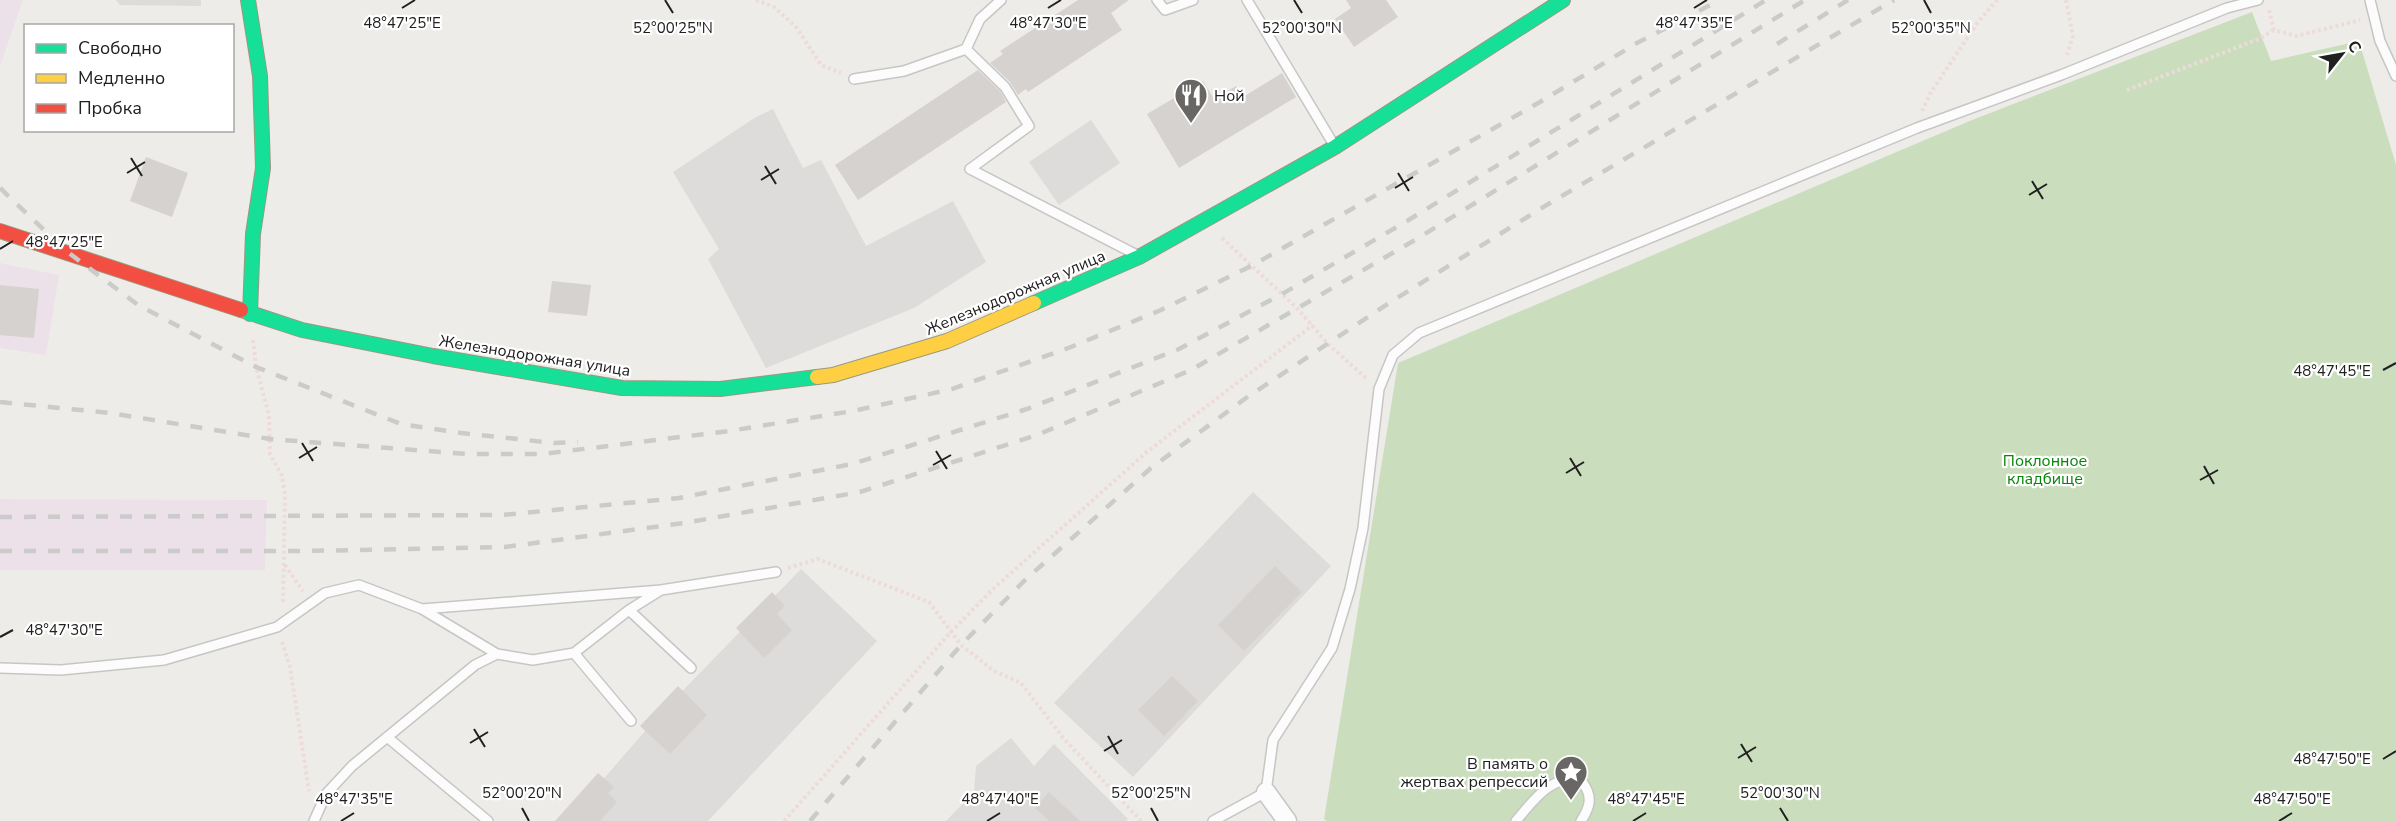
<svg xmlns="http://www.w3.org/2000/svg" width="2396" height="821" font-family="'Nunito Sans',sans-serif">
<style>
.residential{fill:#dddcda}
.industrial{fill:#ece1e8}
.forest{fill:#cadebd}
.building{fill:#d5d2d0}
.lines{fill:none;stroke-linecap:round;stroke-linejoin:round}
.lane-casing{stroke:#c7c6c5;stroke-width:12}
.street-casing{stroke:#c7c6c5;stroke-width:21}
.fast-casing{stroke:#99997f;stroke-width:16}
.slow-casing{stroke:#99997f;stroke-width:16}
.jam-casing{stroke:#99997f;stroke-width:16}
.path{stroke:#ecdbd9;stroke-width:4;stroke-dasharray:3 3;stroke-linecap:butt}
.lane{stroke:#fcfcfc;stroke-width:9}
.street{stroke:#fcfcfc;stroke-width:18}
.fast{stroke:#16e098;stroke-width:14}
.slow{stroke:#ffcf43;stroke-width:14}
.jam{stroke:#f24e42;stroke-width:14}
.rail{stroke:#cbcbca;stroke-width:4.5;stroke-dasharray:12 12;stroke-linecap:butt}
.ticks{fill:none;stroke:#202020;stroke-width:2}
.labels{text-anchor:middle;stroke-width:4.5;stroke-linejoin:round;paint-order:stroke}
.poi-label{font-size:16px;fill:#202020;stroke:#fff;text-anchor:start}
.street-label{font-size:16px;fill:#202020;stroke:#fff}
.park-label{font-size:16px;fill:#068609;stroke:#fff}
.ticks-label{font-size:15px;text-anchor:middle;fill:#202020;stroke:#fff;stroke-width:4.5;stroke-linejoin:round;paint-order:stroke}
</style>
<rect width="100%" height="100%" fill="#eeece9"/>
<path class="residential" d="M 116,0 L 201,0 L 201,6 L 120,5 Z
M 773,109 L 803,168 L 821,160 L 866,246 L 953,201 L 986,262 L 914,308 L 766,368 L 708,259 L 719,249 L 673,172 L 756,117 Z
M 1091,120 L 1120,163 L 1059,205 L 1029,162 Z
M 1253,492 L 1331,566 L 1133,777 L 1054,703 Z
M 801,569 L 877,641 L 708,821 L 567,821 L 658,716 Z
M 1011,738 L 1034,766 L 1054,744 L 1128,819 L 1126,821 L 946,821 L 974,792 L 976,766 Z"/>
<path class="industrial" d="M 0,0 L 23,0 L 0,66 Z
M 0,263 L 59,275 L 46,355 L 0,348 Z
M 0,499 L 267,500 L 265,570 L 0,570 Z"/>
<path class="forest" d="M 2252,12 L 2271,61 L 2359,41 L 2396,165 L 2396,821 L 1327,821 L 1324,819 L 1398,363 L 1972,120 Z"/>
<path class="building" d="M 1078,0 L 1129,0 L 1111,13 L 1122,30 L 1028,92 L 1026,89 L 1018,95 L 1010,82 L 990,63 L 1003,54 L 1000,51 Z
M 1346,0 L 1386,0 L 1398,17 L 1354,47 L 1335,19 L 1351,8 Z
M 978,70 L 1000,91 L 1006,102 L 858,200 L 835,165 Z
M 1282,73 L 1296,97 L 1179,168 L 1147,114 L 1203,81 L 1214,99 L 1236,86 L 1243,97 Z
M 146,157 L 188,173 L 172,217 L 130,201 Z
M 552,281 L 591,285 L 587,316 L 548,312 Z
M 0,285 L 39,289 L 34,338 L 0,335 Z
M 1275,566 L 1302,592 L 1244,651 L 1218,625 Z
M 772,592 L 785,606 L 777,614 L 792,630 L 764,658 L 736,628 Z
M 1172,676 L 1198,701 L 1164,736 L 1138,710 Z
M 678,686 L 707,715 L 670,754 L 640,726 Z
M 598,773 L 614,787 L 608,793 L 617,802 L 600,821 L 555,821 Z
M 1049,792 L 1080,821 L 1049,821 L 1035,808 Z"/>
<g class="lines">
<defs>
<path id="lane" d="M 1157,0 L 1165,10 L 1193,0
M 1247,0 L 1334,145
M 2370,0 L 2380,41 L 2396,76
M 966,49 L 1005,87 L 1029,126 L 970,169 L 1135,254
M 854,79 L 904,71 L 966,49 L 980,19 L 1001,0
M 422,609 L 661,590
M 629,610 L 691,668
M 574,653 L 629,610 L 661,590 L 776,572
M 0,668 L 61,670 L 164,660 L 277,627 L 325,593 L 359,585 L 422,609 L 497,654
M 387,737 L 488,821
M 314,821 L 326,794 L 352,766 L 475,665 L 497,654 L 533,660 L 574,653 L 631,721
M 1213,821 L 1266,792 L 1273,740 L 1332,648 L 1350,589 L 1363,528 L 1379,389 L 1393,355 L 1419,333 L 1917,128 L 2061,75 L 2227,8 L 2258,0
M 1516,821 C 1532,802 1554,770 1583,783 C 1593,797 1590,807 1581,821"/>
<path id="street" d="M 1266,792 L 1287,821"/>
<path id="fast" d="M 248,0 L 260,76 L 263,168 L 253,234 L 250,314
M 1034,303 L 1139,257 L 1335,147 L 1563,0
M 241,310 L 302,330 L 433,356 L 622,388 L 720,389 L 817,377"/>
<path id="slow" d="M 817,377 L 833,375 L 947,341 L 1034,303"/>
<path id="jam" d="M 0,231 L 241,310"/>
</defs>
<use href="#lane" class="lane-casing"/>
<use href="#street" class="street-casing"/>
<use href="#fast" class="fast-casing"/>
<use href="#slow" class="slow-casing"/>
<use href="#jam" class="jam-casing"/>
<path class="path" d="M 756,0 L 774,7 L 797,28 L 821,65 L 841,73
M 2066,0 L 2073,36 L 2067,55
M 2269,10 L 2274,30 L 2297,36 L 2360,20
M 2127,90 L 2261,38 L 2274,30
M 1922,111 L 1931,92 L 1978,22 L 1997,0
M 1222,238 L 1297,308 L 1327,343 L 1367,379
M 253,340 L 256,367 L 269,415 L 270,454 L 282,476 L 285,495 L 283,603
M 285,565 L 303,591
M 788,568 L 818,559 L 929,602 L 961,645 L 994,671 L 1021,683 L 1064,739 L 1141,821
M 282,642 L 290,667 L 309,791
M 784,821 L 950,633 L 992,590 L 1148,451 L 1313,325"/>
<use href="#lane" class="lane"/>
<use href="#street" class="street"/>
<use href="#fast" class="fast"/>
<use href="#slow" class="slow"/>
<use href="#jam" class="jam"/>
<path class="rail" d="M 1777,44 L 1848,0
M 0,188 L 65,250 L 138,305 L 256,367 L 401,424 L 461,433 L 554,443 L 578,442
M 0,402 L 110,413 L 270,439 L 467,454 L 543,454 L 729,431 L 853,411 L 952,389 L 1071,347 L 1161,310 L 1253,265 L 1540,102 L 1637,43 L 1720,0
M 0,517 L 502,515 L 679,498 L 852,464 L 1027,409 L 1179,349 L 1282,294 L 1407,221 L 1766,0
M 0,551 L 305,551 L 505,547 L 684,523 L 860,492 L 1037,435 L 1191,370 L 1415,240 L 1805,0
M 810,821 L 961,645 L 1025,580 L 1151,468 L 1246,398 L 1389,303 L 1545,206 L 1894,0"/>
</g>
<path class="ticks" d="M 665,0 L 673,13M 1294,0 L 1302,13M 1924,0 L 1931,13M 402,8 L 415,0M 1048,8 L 1061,0M 1694,8 L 1707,0M 131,158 L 142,176M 765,166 L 776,184M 127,173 L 145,162M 1398,173 L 1409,191M 761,180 L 779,169M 2032,181 L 2043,199M 1395,188 L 1413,177M 2029,195 L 2047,184M 0,249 L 13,241M 2383,370 L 2396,363M 302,443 L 313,461M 936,451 L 947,469M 299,458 L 317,447M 1570,458 L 1581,476M 933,465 L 951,455M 2204,466 L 2214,484M 1566,473 L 1584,462M 2200,480 L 2218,470M 0,637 L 13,630M 474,729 L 485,747M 1108,736 L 1118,754M 470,743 L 488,732M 1741,744 L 1752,762M 1104,751 L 1122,740M 1738,758 L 1756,747M 2383,759 L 2396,751M 522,808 L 529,821M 1151,808 L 1158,821M 1780,808 L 1788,821M 341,821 L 354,813M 987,821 L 1000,813M 1633,821 L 1646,813M 2279,821 L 2292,813"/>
<defs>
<symbol id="restaurant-pin" viewBox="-11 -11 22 30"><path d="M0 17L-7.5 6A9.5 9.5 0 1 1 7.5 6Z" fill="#686766" stroke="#fff"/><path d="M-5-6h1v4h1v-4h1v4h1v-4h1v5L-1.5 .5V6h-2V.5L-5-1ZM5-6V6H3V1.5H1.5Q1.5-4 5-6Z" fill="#fff"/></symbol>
<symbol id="sight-pin" viewBox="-11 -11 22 30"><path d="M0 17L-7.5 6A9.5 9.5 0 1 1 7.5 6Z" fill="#686766" stroke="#fff"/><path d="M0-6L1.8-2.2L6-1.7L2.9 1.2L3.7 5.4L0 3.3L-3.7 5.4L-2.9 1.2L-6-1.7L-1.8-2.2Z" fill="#fff"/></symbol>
</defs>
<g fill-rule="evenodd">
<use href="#restaurant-pin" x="1172" y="76" width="38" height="52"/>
<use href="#sight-pin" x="1552" y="753" width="38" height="52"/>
</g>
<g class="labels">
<g class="poi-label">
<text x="1214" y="101">Ной</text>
<text x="1548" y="769" text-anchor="end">В память о<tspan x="1548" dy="18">жертвах репрессий</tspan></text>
</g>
<g class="street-label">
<text transform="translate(1015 292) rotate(-23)" y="6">Железнодорожная улица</text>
<text transform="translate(535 355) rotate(9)" y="6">Железнодорожная улица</text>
</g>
<g class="park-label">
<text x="2045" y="466">Поклонное<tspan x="2045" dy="18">кладбище</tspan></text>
</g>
</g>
<g class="ticks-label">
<text x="402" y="28">48°47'25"E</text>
<text x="1048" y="28">48°47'30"E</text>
<text x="1694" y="28">48°47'35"E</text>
<text x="673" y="33">52°00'25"N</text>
<text x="1931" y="33">52°00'35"N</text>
<text x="1302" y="33">52°00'30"N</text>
<text x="64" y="247">48°47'25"E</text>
<text x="2332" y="376">48°47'45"E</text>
<text x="64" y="635">48°47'30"E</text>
<text x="2332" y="764">48°47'50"E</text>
<text x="522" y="798">52°00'20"N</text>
<text x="1151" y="798">52°00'25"N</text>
<text x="1780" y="798">52°00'30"N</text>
<text x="354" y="804">48°47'35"E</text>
<text x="1000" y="804">48°47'40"E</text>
<text x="1646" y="804">48°47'45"E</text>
<text x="2292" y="804">48°47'50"E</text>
</g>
<rect x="24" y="24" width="210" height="108" fill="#ffffff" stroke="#a6a6a6" stroke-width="1.5"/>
<rect x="36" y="44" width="30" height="9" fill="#16e098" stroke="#a6a6a6" stroke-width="1.5"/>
<text x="78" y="54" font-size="18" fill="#202020">Свободно</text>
<rect x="36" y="74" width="30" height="9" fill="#ffcf43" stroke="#a6a6a6" stroke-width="1.5"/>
<text x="78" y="84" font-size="18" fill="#202020">Медленно</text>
<rect x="36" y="104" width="30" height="9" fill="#f24e42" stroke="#a6a6a6" stroke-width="1.5"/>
<text x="78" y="114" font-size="18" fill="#202020">Пробка</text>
<g transform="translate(2342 54) rotate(59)" stroke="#ffffff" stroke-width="4.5" paint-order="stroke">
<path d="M0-4.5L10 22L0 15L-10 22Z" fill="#202020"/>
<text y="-9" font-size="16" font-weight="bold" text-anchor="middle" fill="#202020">С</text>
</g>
</svg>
